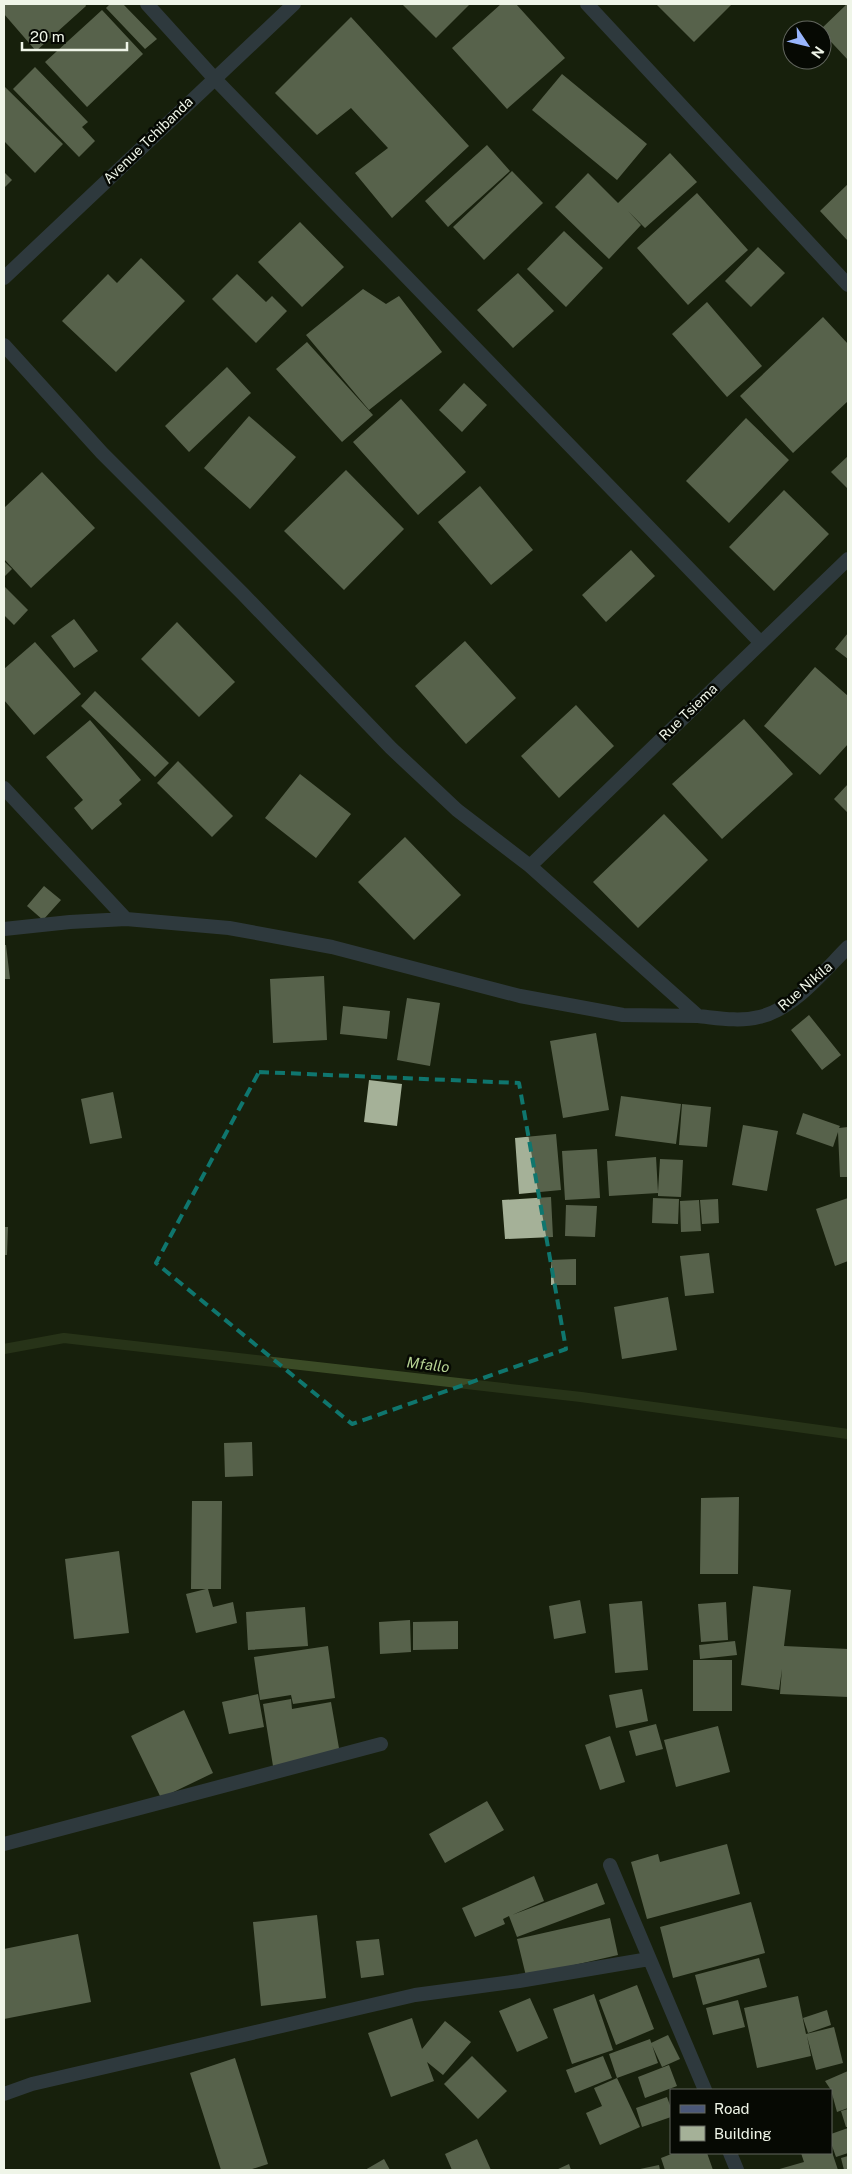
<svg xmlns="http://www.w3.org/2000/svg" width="852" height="2174" font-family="'Public Sans',sans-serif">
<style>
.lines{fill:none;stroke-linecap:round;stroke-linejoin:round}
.stream{stroke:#3b4b26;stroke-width:10}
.building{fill:#a5b198}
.minor{stroke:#4b5878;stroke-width:14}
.marked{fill:none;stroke:#0f766e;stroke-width:4;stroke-dasharray:10 6;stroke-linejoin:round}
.labels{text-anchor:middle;stroke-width:5;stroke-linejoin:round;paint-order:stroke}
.street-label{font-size:14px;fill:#eff5e8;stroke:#060903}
.water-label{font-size:15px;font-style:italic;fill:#b5d192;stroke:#060903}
</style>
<rect width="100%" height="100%" fill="#18200c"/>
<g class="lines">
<path class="stream" d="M 4,1349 L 64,1338 L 581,1397 L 848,1434"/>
</g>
<path class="building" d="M 4,4 L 85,4 L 86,6 L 36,51 L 4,14 Z
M 110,4 L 123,4 L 157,39 L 145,49 L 106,8 Z
M 402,4 L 470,4 L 436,38 Z
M 501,4 L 516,4 L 565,58 L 507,109 L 452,48 Z
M 656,4 L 732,4 L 694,42 Z
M 847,4 L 848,4 L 848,60 L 820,30 Z
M 102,10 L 143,54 L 87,107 L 45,62 Z
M 351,17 L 469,146 L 392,218 L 355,173 L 388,148 L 351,108 L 317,135 L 275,93 Z
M 35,67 L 88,122 L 82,127 L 95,141 L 79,157 L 13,89 Z
M 562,74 L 647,144 L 617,180 L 532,110 Z
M 5,87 L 63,144 L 35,173 L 4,141 L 4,89 Z
M 487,145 L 510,171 L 448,227 L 425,201 Z
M 670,153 L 697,182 L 645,228 L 628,211 L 641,225 L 609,259 L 555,207 L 588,173 L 618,203 Z
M 512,171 L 543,203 L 484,260 L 453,227 Z
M 4,172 L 12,180 L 4,188 Z
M 848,184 L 848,241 L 820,211 Z
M 697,193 L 748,250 L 688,305 L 637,248 Z
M 300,222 L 344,267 L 302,307 L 258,262 Z
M 564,231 L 603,268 L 566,307 L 527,269 Z
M 758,247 L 785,273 L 751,307 L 725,281 Z
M 141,258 L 185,301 L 116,372 L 62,321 L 108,274 L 117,283 Z
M 518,273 L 554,311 L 513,348 L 477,310 Z
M 237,274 L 266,302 L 272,296 L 287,311 L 256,343 L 212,299 Z
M 363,289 L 386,304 L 399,296 L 442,352 L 369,410 L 306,335 Z
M 707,302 L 762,366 L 727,397 L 672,334 Z
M 823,317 L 848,344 L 848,401 L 793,453 L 740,396 Z
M 307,342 L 373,415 L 342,442 L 276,369 Z
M 227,367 L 251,393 L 189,452 L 165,426 Z
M 464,383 L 487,405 L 462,432 L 439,410 Z
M 401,399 L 466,472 L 418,515 L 353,442 Z
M 249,416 L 296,457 L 250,509 L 204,468 Z
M 746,418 L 789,460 L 729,523 L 686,481 Z
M 848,456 L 848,489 L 831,472 Z
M 346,470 L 404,529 L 344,590 L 284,531 Z
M 42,472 L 95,528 L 31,588 L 4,559 L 4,508 Z
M 480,486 L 533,550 L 491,585 L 438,522 Z
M 784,490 L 829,534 L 774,591 L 729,547 Z
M 631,550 L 655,576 L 606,622 L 582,595 Z
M 4,561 L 12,569 L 4,577 Z
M 4,586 L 28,610 L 14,625 L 4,615 Z
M 74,619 L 98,651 L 74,668 L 51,636 Z
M 177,622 L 235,682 L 199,717 L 141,659 Z
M 848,633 L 848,659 L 835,649 Z
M 465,641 L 516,698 L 466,744 L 415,686 Z
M 35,642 L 81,694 L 34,735 L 4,700 L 4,669 Z
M 815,667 L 848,696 L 848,744 L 820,775 L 764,726 Z
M 95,691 L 169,763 L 155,777 L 81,706 Z
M 576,705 L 614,746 L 559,798 L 521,756 Z
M 744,719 L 793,774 L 722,839 L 672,784 Z
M 90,720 L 141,780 L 119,800 L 122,804 L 92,830 L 74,808 L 83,800 L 46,757 Z
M 178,761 L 233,816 L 212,837 L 157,783 Z
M 300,774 L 351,814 L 316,858 L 265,818 Z
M 848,784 L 848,813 L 834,799 Z
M 664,814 L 708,860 L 638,928 L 593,882 Z
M 405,837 L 461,895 L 414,940 L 358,882 Z
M 44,886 L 61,900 L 43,920 L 27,906 Z
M 4,945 L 6,945 L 10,979 L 4,979 Z
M 324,976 L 327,1040 L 273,1043 L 270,979 Z
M 407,998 L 440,1003 L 430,1066 L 397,1060 Z
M 343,1006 L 390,1011 L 387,1039 L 340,1034 Z
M 809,1015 L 841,1055 L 822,1070 L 791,1030 Z
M 596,1033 L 609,1110 L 563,1118 L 550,1041 Z
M 369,1080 L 402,1084 L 397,1126 L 364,1122 Z
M 113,1092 L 122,1138 L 90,1144 L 81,1099 Z
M 621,1096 L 681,1104 L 676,1144 L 615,1136 Z
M 682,1104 L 711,1107 L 707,1147 L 679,1145 Z
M 803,1113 L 840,1126 L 839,1128 L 848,1127 L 848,1177 L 840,1177 L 838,1132 L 833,1147 L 796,1134 Z
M 743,1125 L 778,1131 L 767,1191 L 732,1185 Z
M 556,1134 L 561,1190 L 519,1194 L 515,1138 Z
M 597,1149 L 600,1198 L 565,1200 L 562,1151 Z
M 656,1157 L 658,1192 L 660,1159 L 683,1160 L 681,1197 L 658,1196 L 658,1193 L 609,1196 L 607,1161 Z
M 551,1197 L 553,1237 L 505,1239 L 502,1200 Z
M 653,1198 L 679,1199 L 678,1224 L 652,1223 Z
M 848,1198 L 848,1261 L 835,1266 L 816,1209 Z
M 718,1199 L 719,1223 L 702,1224 L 700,1200 Z
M 699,1200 L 701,1231 L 681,1232 L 680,1201 Z
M 566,1205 L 597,1206 L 595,1237 L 565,1236 Z
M 4,1227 L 8,1227 L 7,1255 L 4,1255 Z
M 709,1253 L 714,1293 L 685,1296 L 680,1256 Z
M 576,1259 L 576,1285 L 551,1285 L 551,1260 Z
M 668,1297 L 677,1350 L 622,1359 L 614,1307 Z
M 252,1442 L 253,1476 L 225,1477 L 224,1443 Z
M 739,1497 L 738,1574 L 700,1574 L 701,1498 Z
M 192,1501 L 222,1501 L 221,1589 L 208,1589 L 213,1607 L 233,1602 L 237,1623 L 196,1633 L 186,1594 L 206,1589 L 191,1589 Z
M 119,1551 L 129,1633 L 74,1639 L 65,1559 Z
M 753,1586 L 791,1590 L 784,1646 L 848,1649 L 848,1697 L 780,1694 L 782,1669 L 779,1690 L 741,1685 Z
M 580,1600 L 586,1633 L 554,1639 L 549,1606 Z
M 642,1601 L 648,1670 L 615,1673 L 609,1604 Z
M 726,1602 L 728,1640 L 701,1642 L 698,1604 Z
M 305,1607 L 308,1646 L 248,1650 L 246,1612 Z
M 410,1620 L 411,1652 L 380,1654 L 379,1622 Z
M 458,1621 L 458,1649 L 413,1650 L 413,1622 Z
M 735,1641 L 737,1655 L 700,1659 L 699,1645 Z
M 328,1646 L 335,1698 L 293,1704 L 291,1695 L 260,1700 L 254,1657 Z
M 693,1660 L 732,1660 L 732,1711 L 693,1711 Z
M 642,1689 L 648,1721 L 616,1728 L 609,1695 Z
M 258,1694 L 264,1727 L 229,1734 L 222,1702 Z
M 291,1699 L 292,1709 L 331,1702 L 340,1754 L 273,1766 L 263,1704 Z
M 184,1710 L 213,1773 L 161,1798 L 131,1736 Z
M 656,1724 L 663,1749 L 636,1756 L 629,1731 Z
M 718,1726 L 730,1772 L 676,1787 L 664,1740 Z
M 610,1736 L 625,1782 L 600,1790 L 585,1745 Z
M 487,1801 L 504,1830 L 445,1863 L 429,1834 Z
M 727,1844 L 740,1894 L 647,1919 L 631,1862 L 658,1854 L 660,1862 Z
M 534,1876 L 544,1901 L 512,1915 L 597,1883 L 605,1904 L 517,1937 L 509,1916 L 503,1919 L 505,1924 L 475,1937 L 462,1908 Z
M 751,1902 L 765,1953 L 673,1978 L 660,1927 Z
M 317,1915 L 326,1998 L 261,2006 L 253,1922 Z
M 610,1918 L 618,1955 L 526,1976 L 517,1939 Z
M 78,1934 L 91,2002 L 4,2019 L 4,1949 Z
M 379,1939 L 384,1975 L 361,1978 L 356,1941 Z
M 759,1958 L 767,1987 L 703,2005 L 695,1975 Z
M 637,1985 L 654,2029 L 616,2045 L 599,2000 Z
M 594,1994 L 613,2050 L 572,2064 L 553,2009 Z
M 798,1996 L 806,2034 L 834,2027 L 843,2063 L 816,2070 L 807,2036 L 811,2056 L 757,2068 L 744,2008 Z
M 530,1998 L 548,2038 L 517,2052 L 499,2011 Z
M 738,2000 L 745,2027 L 713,2035 L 706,2008 Z
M 827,2010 L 831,2025 L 808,2033 L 803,2018 Z
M 412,2018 L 422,2049 L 445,2021 L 471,2042 L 443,2075 L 427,2062 L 434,2081 L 391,2097 L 368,2033 Z
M 668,2035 L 680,2059 L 662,2067 L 651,2043 Z
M 650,2039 L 658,2063 L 617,2078 L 609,2054 Z
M 472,2056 L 507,2091 L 478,2119 L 444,2084 Z
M 603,2056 L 612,2078 L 575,2093 L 566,2070 Z
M 235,2058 L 268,2164 L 249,2170 L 221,2170 L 190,2073 Z
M 669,2065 L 677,2086 L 645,2098 L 638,2077 Z
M 848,2071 L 848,2108 L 837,2112 L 831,2090 L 825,2081 Z
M 617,2078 L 640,2127 L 600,2145 L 586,2113 L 602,2106 L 594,2088 Z
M 667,2097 L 671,2108 L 671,2117 L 642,2127 L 636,2108 Z
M 848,2109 L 848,2127 L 846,2127 L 841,2111 Z
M 848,2128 L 848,2153 L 836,2157 L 831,2143 L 831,2134 Z
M 477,2139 L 491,2170 L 452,2170 L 445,2154 Z
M 831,2149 L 838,2170 L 776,2170 L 804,2162 L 801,2153 L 831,2153 Z
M 674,2153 L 707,2153 L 713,2170 L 665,2170 L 661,2158 Z
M 848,2156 L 848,2170 L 844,2170 L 841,2158 Z
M 384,2159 L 390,2170 L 365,2170 Z
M 569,2164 L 571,2170 L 556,2170 Z
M 659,2165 L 660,2170 L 640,2170 L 640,2169 Z"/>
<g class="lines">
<path class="minor" d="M 147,4 L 214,78 L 760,642
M 587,4 L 848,285
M 4,278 L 294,4
M 4,345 L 102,453 L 243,594 L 391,748 L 457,810 L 530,866 L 698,1016 C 718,1018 739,1022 759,1017 C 793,1010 824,971 848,947
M 4,788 L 126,919
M 530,866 L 848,559
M 4,929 L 70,922 L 126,919 L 229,928 L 332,947 L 520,996 L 623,1015 L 698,1016
M 4,1844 L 381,1744
M 610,1865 L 705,2090
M 4,2094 L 32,2084 L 415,1995 L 519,1981 L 649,1959
M 730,2153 L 737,2170"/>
</g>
<path d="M0 0H852V2174H0ZM 259,1072 L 519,1083 L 566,1349 L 352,1424 L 156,1263 Z" fill="#18200c" fill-opacity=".55" fill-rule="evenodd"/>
<path class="marked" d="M 259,1072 L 519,1083 L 566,1349 L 352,1424 L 156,1263 Z"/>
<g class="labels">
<g class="street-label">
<text transform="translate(148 140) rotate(-44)" y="5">Avenue Tchibanda</text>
<text transform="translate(688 712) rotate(-44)" y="5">Rue Tsiema</text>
<text transform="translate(805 986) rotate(-41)" y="5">Rue Nikila</text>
</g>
<g class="water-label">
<text transform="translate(428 1365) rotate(7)" y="5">Mfallo</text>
</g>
</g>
<rect width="852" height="2174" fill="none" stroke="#eff5e8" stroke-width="10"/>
<rect x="670" y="2089" width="162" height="65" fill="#060903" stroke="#63675f"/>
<rect x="680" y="2105" width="25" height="8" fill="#4b5878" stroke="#63675f"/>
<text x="714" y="2114" font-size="15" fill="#eff5e8">Road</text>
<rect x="680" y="2126" width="25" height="15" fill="#a5b198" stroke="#63675f"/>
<text x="714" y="2139" font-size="15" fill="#eff5e8">Building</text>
<g transform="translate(807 45) rotate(125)"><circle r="24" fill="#060903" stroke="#63675f"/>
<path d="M0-4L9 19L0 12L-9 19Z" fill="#98b5fd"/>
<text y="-8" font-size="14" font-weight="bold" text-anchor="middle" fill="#eff5e8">N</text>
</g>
<path d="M22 42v8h105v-8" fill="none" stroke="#eff5e8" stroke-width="2.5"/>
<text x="30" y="42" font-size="15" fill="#eff5e8" stroke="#060903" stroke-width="4" paint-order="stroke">20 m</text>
</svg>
